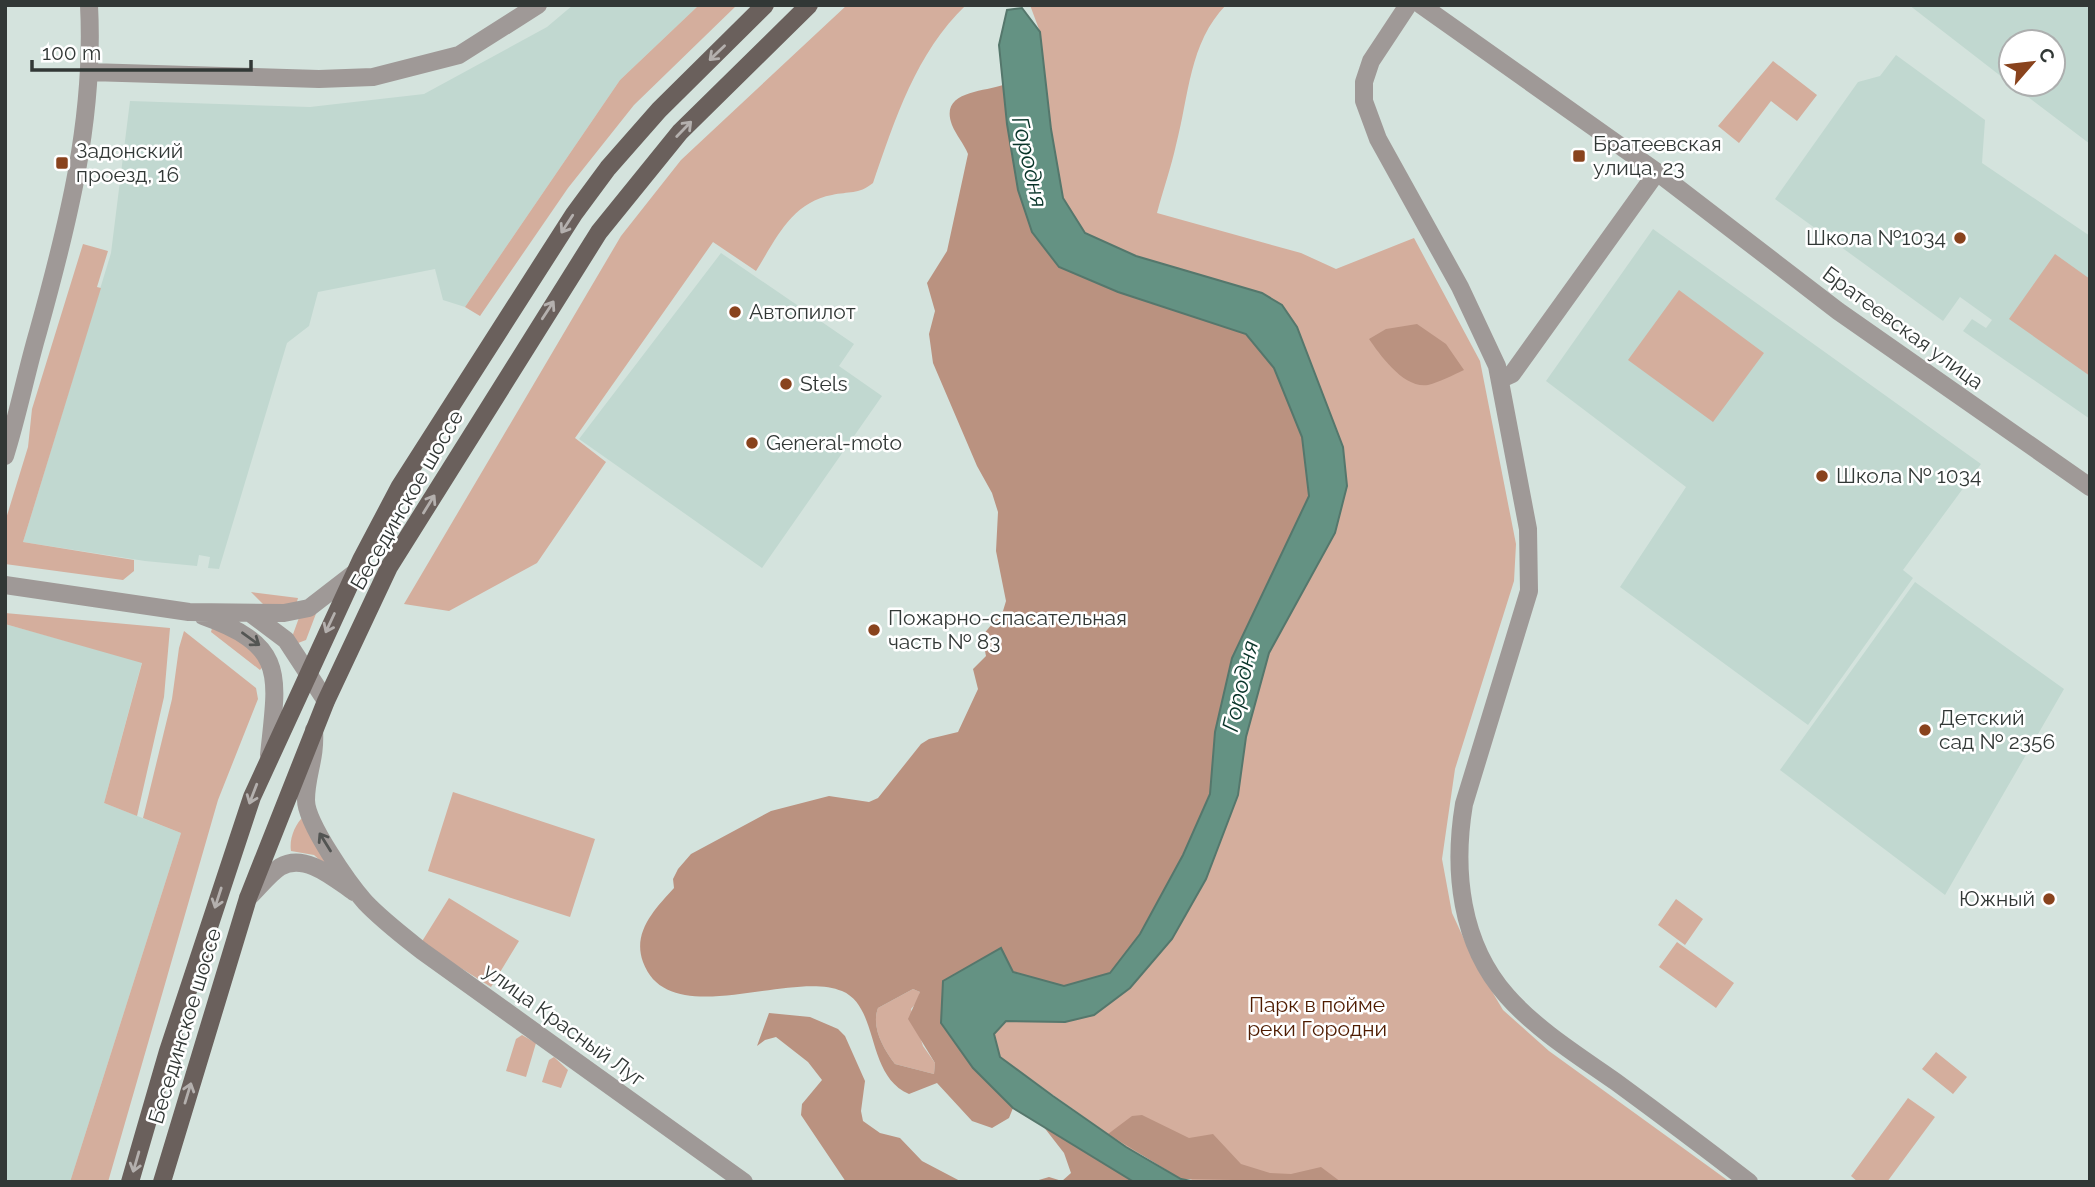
<svg xmlns="http://www.w3.org/2000/svg" width="2095" height="1187" font-family="Raleway,sans-serif">
<style>
.built{fill:#c1d8d0}
.green{fill:#d4ae9d}
.forest{fill:#ba9280;fill-rule:evenodd}
.water{fill:#649283;stroke:#55776c;stroke-width:2}
.lines{fill:none;stroke-linecap:round;stroke-linejoin:round}
.minor{stroke:#9f9997;stroke-width:18}
.major{stroke:#6a605c;stroke-width:18}
.oneway{stroke:#b4b0ae}
.oneway2{stroke:#535553}
.poi-dot{fill:#89431d;stroke:#fff;stroke-width:2.5}
.labels{text-anchor:middle;stroke-width:5;stroke-linejoin:round;paint-order:stroke}
.poi-label{font-size:21px;fill:#323836;stroke:#fff;text-anchor:start}
.street-label{font-size:21px;fill:#323836;stroke:#fff}
.park-label{font-size:21px;fill:#4e1b00;stroke:#fff}
.water-label{font-size:23px;font-style:italic;fill:#083429;stroke:#fff}
</style>
<rect width="100%" height="100%" fill="#d4e3dd"/>
<path class="built" d="M 573,5 L 699,5 L 620,80 L 465,307 L 443,300 L 435,269 L 318,292 L 309,326 L 287,343 L 219,569 L 208,568 L 210,557 L 199,555 L 197,566 L 145,561 L 23,542 L 111,253 L 130,101 L 310,107 L 424,94 L 547,27 Z
M 1909,5 L 2090,5 L 2090,144 L 2011,84 L 2053,84 L 2053,42 L 2011,42 L 2011,84 Z
M 1896,55 L 1985,120 L 1982,163 L 2090,236 L 2090,419 L 1963,331 L 1972,319 L 1986,328 L 1992,320 L 1960,297 L 1943,321 L 1775,199 L 1858,82 L 1880,76 Z
M 1653,229 L 1981,464 L 1903,570 L 1913,578 L 1808,725 L 1620,587 L 1686,487 L 1546,381 Z
M 721,253 L 854,344 L 839,366 L 882,396 L 762,568 L 579,439 Z
M 1915,582 L 2064,689 L 1945,895 L 1780,770 Z
M 5,624 L 142,662 L 104,803 L 181,833 L 70,1182 L 5,1182 Z"/>
<path class="green" d="M 699,5 L 737,5 L 634,105 L 568,188 L 480,316 L 465,307 L 620,80 Z
M 847,5 L 966,5 C 916,53 895,119 873,183 C 858,195 849,191 832,195 C 792,202 776,239 756,271 L 713,242 L 575,438 L 606,462 L 537,563 L 449,611 L 404,604 L 621,236 L 681,160 Z
M 1030,5 L 1226,5 C 1189,43 1189,96 1176,145 C 1171,168 1163,190 1157,213 L 1301,253 L 1336,269 L 1414,238 L 1480,361 L 1516,544 L 1514,581 L 1455,769 L 1442,859 L 1452,913 L 1475,963 L 1503,1010 L 1549,1051 L 1730,1182 L 1196,1182 L 1126,1147 L 1000,1057 L 994,1034 L 1006,1021 L 1065,1022 L 1206,879 L 1238,795 L 1246,737 L 1269,653 L 1335,533 L 1347,486 L 1343,447 L 1297,327 L 1282,305 L 1262,293 L 1136,256 L 1085,233 L 1063,198 L 1051,129 L 1040,32 Z
M 1773,61 L 1817,95 L 1797,121 L 1771,101 L 1739,143 L 1718,126 Z
M 83,244 L 108,251 L 97,287 L 101,288 L 23,542 L 134,560 L 134,571 L 123,580 L 5,564 L 5,522 L 28,447 L 32,409 Z
M 2055,254 L 2090,279 L 2090,376 L 2009,319 Z
M 1679,290 L 1764,353 L 1713,422 L 1628,360 Z
M 251,592 L 298,598 L 296,605 L 263,604 Z
M 317,611 L 306,640 L 298,643 L 292,637 L 300,615 Z
M 5,613 L 170,628 L 164,697 L 137,816 L 104,803 L 142,663 L 5,624 Z
M 213,624 L 227,628 L 266,663 L 260,670 L 211,632 Z
M 184,631 L 256,688 L 258,699 L 218,800 L 108,1182 L 70,1182 L 181,833 L 143,818 L 172,699 L 179,648 Z
M 453,792 L 595,839 L 570,917 L 428,871 Z
M 304,816 L 350,887 L 314,855 L 291,851 C 289,839 295,824 304,816 Z
M 449,898 L 519,941 L 491,987 L 421,943 Z
M 1676,899 L 1703,919 L 1685,945 L 1658,925 Z
M 1677,942 L 1734,983 L 1716,1008 L 1659,967 Z
M 913,989 L 920,992 L 918,1001 L 911,1009 L 923,1046 L 935,1063 L 934,1074 L 895,1064 C 883,1048 871,1027 878,1008 Z
M 522,1035 L 536,1043 L 526,1077 L 506,1071 L 516,1039 Z
M 1936,1052 L 1967,1077 L 1953,1094 L 1922,1069 Z
M 554,1057 L 568,1070 L 561,1088 L 542,1082 L 549,1060 Z
M 1908,1098 L 1935,1117 L 1887,1182 L 1858,1182 L 1851,1176 Z"/>
<path class="forest" d="M 1003,85 L 1018,190 L 1032,232 L 1059,267 L 1118,292 L 1246,334 L 1274,368 L 1302,437 L 1309,496 L 1232,658 L 1215,732 L 1210,793 L 1183,855 L 1140,934 L 1110,973 L 1064,986 L 1013,972 L 973,1068 L 1013,1108 L 1009,1118 L 992,1128 L 972,1121 L 937,1083 L 909,1094 C 865,1075 880,1007 842,991 C 790,969 669,1033 643,962 C 632,932 655,909 674,888 L 673,879 L 678,869 L 691,854 L 771,811 L 829,796 L 869,802 L 878,798 L 921,744 L 929,739 L 958,732 L 978,689 L 973,669 L 986,656 L 982,636 L 1003,611 L 1006,601 L 996,551 L 998,512 L 992,493 L 977,466 L 933,363 L 929,334 L 935,311 L 927,283 L 947,251 L 968,154 C 964,144 956,135 952,125 C 939,91 983,92 1003,85 ZM 913,989 L 920,992 L 908,1019 L 935,1063 L 934,1074 L 895,1064 C 883,1048 871,1027 878,1008 Z
M 1417,324 L 1446,344 L 1464,370 C 1453,375 1440,382 1428,385 C 1404,389 1380,355 1369,339 L 1386,329 Z
M 769,1013 L 810,1017 L 838,1029 L 845,1036 L 865,1081 L 861,1111 L 863,1121 L 880,1133 L 900,1138 L 922,1161 L 962,1182 L 846,1182 L 801,1115 L 802,1104 L 822,1080 L 808,1062 L 776,1037 L 765,1040 L 757,1046 Z
M 1142,1115 L 1189,1138 L 1213,1134 L 1241,1164 L 1270,1173 L 1291,1174 L 1321,1167 L 1341,1182 L 1181,1179 L 1108,1134 L 1132,1116 Z
M 1043,1126 L 1134,1182 L 1032,1182 L 1049,1177 L 1062,1181 L 1071,1173 L 1064,1153 Z"/>
<path class="water" d="M 1022,8 L 1040,32 L 1051,129 L 1063,198 L 1085,233 L 1136,256 L 1262,293 L 1282,305 L 1297,327 L 1343,447 L 1347,486 L 1335,533 L 1269,653 L 1246,737 L 1238,795 L 1206,879 L 1172,939 L 1130,988 L 1094,1015 L 1065,1022 L 1006,1021 L 994,1034 L 1000,1057 L 1053,1096 L 1126,1147 L 1181,1179 L 1196,1182 L 1134,1182 L 1013,1108 L 973,1068 L 941,1023 L 943,981 L 1001,948 L 1013,972 L 1064,986 L 1110,973 L 1140,934 L 1183,855 L 1210,794 L 1215,732 L 1232,658 L 1309,496 L 1302,437 L 1274,368 L 1246,334 L 1118,292 L 1059,267 L 1032,232 L 1018,190 L 1007,124 L 999,45 L 1007,10 Z"/>
<g class="lines">
<path class="minor" d="M 1408,5 L 1371,61 L 1364,82 L 1364,101 L 1378,139 L 1460,287 L 1497,366 L 1528,529 L 1529,591 L 1464,804 C 1453,870 1460,943 1507,996 C 1537,1030 1579,1056 1616,1082 C 1661,1115 1705,1148 1749,1182
M 1421,5 L 1657,172 L 1838,311 L 2090,487
M 89,72 L 319,79 L 373,77 L 459,55 L 538,5
M 1501,379 L 1512,374 L 1657,172
M 5,456 C 18,415 26,373 38,332 C 68,224 95,118 89,5
M 5,585 L 189,612 L 284,613 L 309,608 L 353,574
M 250,613 L 286,640 L 326,701
M 203,616 C 288,646 277,676 269,755
M 314,730 C 316,759 306,775 306,800 C 306,823 349,884 365,902 C 382,920 403,936 422,951 L 744,1182
M 248,898 C 258,889 268,875 280,867 C 305,852 335,879 354,892"/>
<path class="major" d="M 130,1182 L 168,1051 L 252,797 L 361,560 L 400,486 L 574,214 L 608,168 L 659,110 L 765,5
M 162,1182 L 248,898 L 326,701 L 389,567 L 599,232 L 680,132 L 809,5"/>
</g>
<defs><path id="oneway-shaft" d="M-6 0H5M1.5-3L5.5 0L1.5 3" fill="none" stroke-width="1.6" stroke-linecap="round" stroke-linejoin="round" transform="scale(1.75)"/></defs>
<g class="oneway">
<use href="#oneway-shaft" transform="translate(717 53) rotate(136)"/>
<use href="#oneway-shaft" transform="translate(684 129) rotate(-46)"/>
<use href="#oneway-shaft" transform="translate(567 224) rotate(123)"/>
<use href="#oneway-shaft" transform="translate(548 310) rotate(-57)"/>
<use href="#oneway-shaft" transform="translate(429 504) rotate(-58)"/>
<use href="#oneway-shaft" transform="translate(330 623) rotate(115)"/>
<use href="#oneway-shaft" transform="translate(253 794) rotate(111)"/>
<use href="#oneway-shaft" transform="translate(218 898) rotate(108)"/>
<use href="#oneway-shaft" transform="translate(188 1093) rotate(-73)"/>
<use href="#oneway-shaft" transform="translate(136 1162) rotate(106)"/>
</g>
<g class="oneway2">
<use href="#oneway-shaft" transform="translate(251 639) rotate(36)"/>
<use href="#oneway-shaft" transform="translate(325 842) rotate(-122)"/>
</g>
<g class="poi-dot">
<rect x="1572" y="149" width="14" height="14" rx="3.5"/>
<rect x="55" y="156" width="14" height="14" rx="3.5"/>
<circle cx="1960" cy="238" r="7"/>
<circle cx="735" cy="312" r="7"/>
<circle cx="786" cy="384" r="7"/>
<circle cx="752" cy="443" r="7"/>
<circle cx="1822" cy="476" r="7"/>
<circle cx="874" cy="630" r="7"/>
<circle cx="1925" cy="730" r="7"/>
<circle cx="2049" cy="899" r="7"/>
</g>
<g class="labels">
<g class="poi-label">
<text x="1593" y="151">Братеевская<tspan x="1593" dy="24">улица, 23</tspan></text>
<text x="76" y="158">Задонский<tspan x="76" dy="24">проезд, 16</tspan></text>
<text x="1946" y="245" text-anchor="end">Школа №1034</text>
<text x="749" y="319">Автопилот</text>
<text x="800" y="391">Stels</text>
<text x="766" y="450">General-moto</text>
<text x="1836" y="483">Школа № 1034</text>
<text x="888" y="625">Пожарно-спасательная<tspan x="888" dy="24">часть № 83</tspan></text>
<text x="1939" y="725">Детский<tspan x="1939" dy="24">сад № 2356</tspan></text>
<text x="2035" y="906" text-anchor="end">Южный</text>
</g>
<g class="street-label">
<text transform="translate(1903 328) rotate(36)" y="7">Братеевская улица</text>
<text transform="translate(407 500) rotate(-60)" y="7">Бесединское шоссе</text>
<text transform="translate(564 1025) rotate(36)" y="7">улица Красный Луг</text>
<text transform="translate(185 1026) rotate(-73)" y="7">Бесединское шоссе</text>
</g>
<g class="park-label">
<text x="1317" y="1012">Парк в пойме<tspan x="1317" dy="24">реки Городни</tspan></text>
</g>
<g class="water-label">
<text transform="translate(1030 162) rotate(77)" y="8">Городня</text>
<text transform="translate(1240 686) rotate(-77)" y="8">Городня</text>
</g>
</g>
<rect width="2095" height="1187" fill="none" stroke="#323836" stroke-width="14"/>
<g transform="translate(2032 63) rotate(62)"><circle r="33" fill="#ffffff" stroke="#adafaf" stroke-width="2"/>
<path d="M0-5L12 26L0 18L-12 26Z" fill="#89431d"/>
<text y="-10" font-size="19" font-weight="bold" text-anchor="middle" fill="#323836">С</text>
</g>
<path d="M32 60v10h219v-10" fill="none" stroke="#323836" stroke-width="3.5"/>
<text x="42" y="60" font-size="21" fill="#323836" stroke="#ffffff" stroke-width="5" paint-order="stroke">100 m</text>
</svg>
